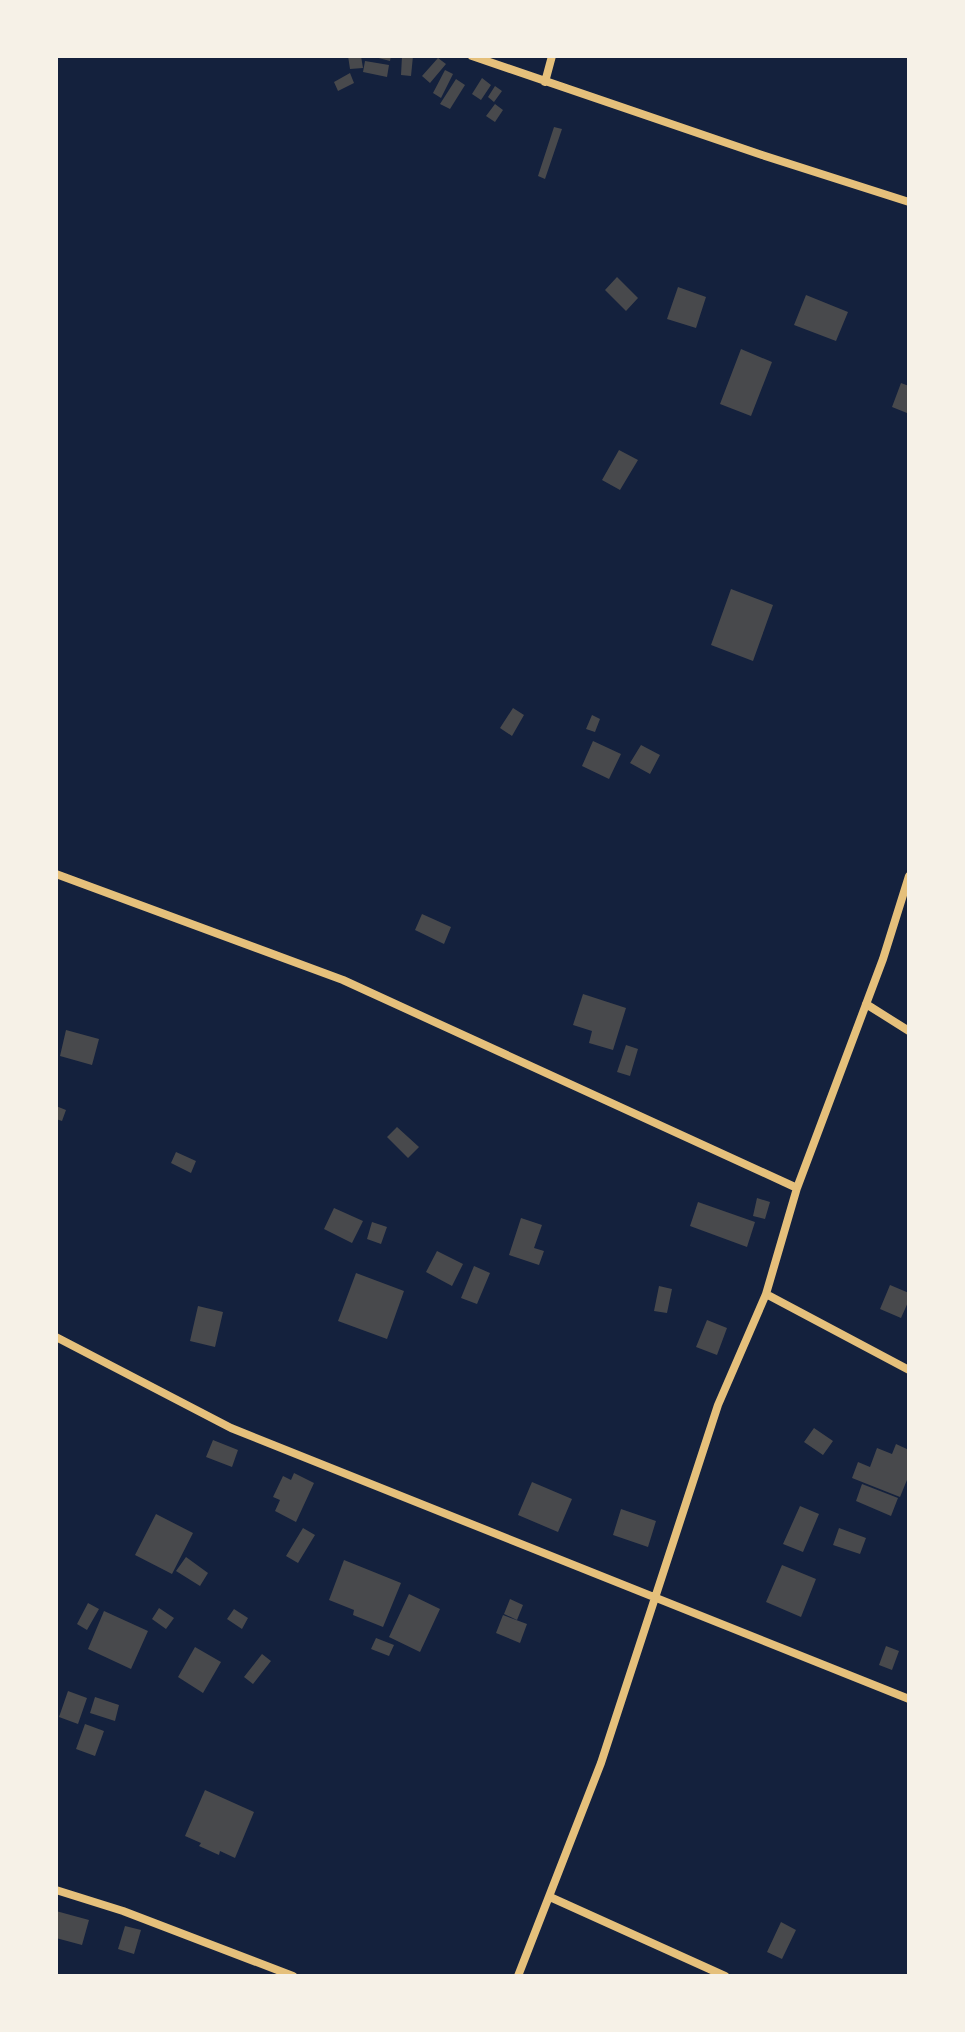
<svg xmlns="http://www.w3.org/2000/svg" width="965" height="2032" font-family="Helvetica,sans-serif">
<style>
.building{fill:#48494c}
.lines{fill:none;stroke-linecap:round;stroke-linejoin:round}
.minor{stroke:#e5c07b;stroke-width:8}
</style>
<rect width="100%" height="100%" fill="#14213d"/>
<path class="building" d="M 348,56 L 361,56 L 363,68 L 350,69 Z
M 371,56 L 391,56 L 390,61 Z
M 402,56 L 413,56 L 411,76 L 401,75 Z
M 438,58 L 446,64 L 430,83 L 422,76 Z
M 365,61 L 389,65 L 387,77 L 363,72 Z
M 445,70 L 453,74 L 441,98 L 433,93 Z
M 350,73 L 354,83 L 338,91 L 334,82 Z
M 482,78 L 491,85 L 481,100 L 472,94 Z
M 456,79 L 465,85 L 450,109 L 440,104 Z
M 495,86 L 502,91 L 494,102 L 488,97 Z
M 495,104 L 503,110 L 495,122 L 486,116 Z
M 554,127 L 562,129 L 545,179 L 538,176 Z
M 617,277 L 638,298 L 626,311 L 605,290 Z
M 678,287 L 706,297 L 696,328 L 667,319 Z
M 806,295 L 848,312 L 836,341 L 794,325 Z
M 741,349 L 772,362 L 751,416 L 720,404 Z
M 901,383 L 909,386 L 907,413 L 892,407 Z
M 619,450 L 638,460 L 620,490 L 602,480 Z
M 731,589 L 773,605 L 753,661 L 711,645 Z
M 513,708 L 524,715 L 512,736 L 500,728 Z
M 592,715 L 600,719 L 595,732 L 586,729 Z
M 593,741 L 621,754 L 609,779 L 582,766 Z
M 641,745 L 660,755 L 650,774 L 630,763 Z
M 422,914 L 451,927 L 444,944 L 415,930 Z
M 583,994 L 626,1008 L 613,1050 L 589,1043 L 592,1031 L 573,1025 Z
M 66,1030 L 99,1039 L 92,1065 L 60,1056 Z
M 626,1045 L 638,1049 L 630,1076 L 617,1072 Z
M 56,1106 L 66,1110 L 62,1121 L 56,1119 Z
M 397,1127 L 419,1147 L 408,1158 L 387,1137 Z
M 176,1152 L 196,1161 L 191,1173 L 171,1163 Z
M 757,1198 L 770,1202 L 765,1219 L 753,1216 Z
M 698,1202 L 755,1222 L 747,1247 L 690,1226 Z
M 334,1208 L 363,1221 L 352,1243 L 324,1229 Z
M 521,1218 L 542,1225 L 534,1248 L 544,1251 L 539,1265 L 509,1255 Z
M 372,1222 L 387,1227 L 381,1244 L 367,1239 Z
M 437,1251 L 463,1264 L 452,1286 L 426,1272 Z
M 474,1266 L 490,1273 L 477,1304 L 461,1298 Z
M 356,1273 L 404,1291 L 387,1339 L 338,1321 Z
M 890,1285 L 909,1293 L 909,1300 L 901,1318 L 880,1309 Z
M 659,1286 L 672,1289 L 667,1313 L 654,1311 Z
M 198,1306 L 223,1312 L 215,1347 L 190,1341 Z
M 707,1320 L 727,1328 L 717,1355 L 696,1347 Z
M 814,1428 L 833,1441 L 823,1455 L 804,1442 Z
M 213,1440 L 238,1450 L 232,1467 L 206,1457 Z
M 896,1444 L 909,1450 L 909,1475 L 900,1497 L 852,1478 L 858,1462 L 870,1467 L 877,1448 L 892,1454 Z
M 294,1473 L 314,1483 L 296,1522 L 275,1511 L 280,1500 L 273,1497 L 283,1476 L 291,1480 Z
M 532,1482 L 572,1499 L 558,1532 L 518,1515 Z
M 862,1484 L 898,1498 L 891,1516 L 856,1501 Z
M 800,1506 L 819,1514 L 803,1552 L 783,1544 Z
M 621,1509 L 656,1521 L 648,1547 L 613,1535 Z
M 156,1514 L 193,1533 L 172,1574 L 135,1555 Z
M 303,1528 L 315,1535 L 298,1563 L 286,1556 Z
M 839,1528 L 866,1538 L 860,1554 L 833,1545 Z
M 186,1557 L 208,1573 L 200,1586 L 176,1571 Z
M 344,1560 L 401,1583 L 383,1627 L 353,1615 L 354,1610 L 329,1600 Z
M 782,1565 L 816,1579 L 801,1617 L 766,1602 Z
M 409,1594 L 440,1609 L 420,1652 L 389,1637 Z
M 510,1599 L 523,1605 L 517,1620 L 504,1614 Z
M 88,1603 L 99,1609 L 87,1630 L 77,1624 Z
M 159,1608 L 174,1618 L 166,1629 L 152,1619 Z
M 234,1609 L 248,1618 L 242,1629 L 227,1619 Z
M 104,1611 L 148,1631 L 131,1669 L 88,1649 Z
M 503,1615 L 527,1624 L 520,1643 L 496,1633 Z
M 376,1638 L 394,1645 L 389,1656 L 371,1649 Z
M 886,1646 L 899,1651 L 892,1670 L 879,1665 Z
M 195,1647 L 221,1662 L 203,1693 L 178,1677 Z
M 262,1654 L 271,1661 L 253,1684 L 244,1677 Z
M 68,1691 L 87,1698 L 78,1724 L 59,1717 Z
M 95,1697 L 119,1705 L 115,1721 L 90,1713 Z
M 85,1724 L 104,1731 L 95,1756 L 76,1749 Z
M 205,1790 L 254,1812 L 235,1858 L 220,1851 L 219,1855 L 199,1846 L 201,1843 L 185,1836 Z
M 56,1911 L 89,1920 L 82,1945 L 56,1938 Z
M 781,1922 L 796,1930 L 782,1959 L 767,1952 Z
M 125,1926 L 141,1930 L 134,1954 L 118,1949 Z"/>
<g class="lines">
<path class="minor" d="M 472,56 L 762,155 L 909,202
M 545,82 L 552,56
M 56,874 L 343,980 L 797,1188
M 866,1004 L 909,1031
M 766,1294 L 909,1370
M 56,1337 L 231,1428 L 909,1699
M 56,1890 L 123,1911 L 293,1976
M 550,1897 L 725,1976
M 518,1976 L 601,1763 L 718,1405 L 766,1294 L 797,1188 L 883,959 L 909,876"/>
</g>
<rect width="965" height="2032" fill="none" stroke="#f6f1e7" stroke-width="116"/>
</svg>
